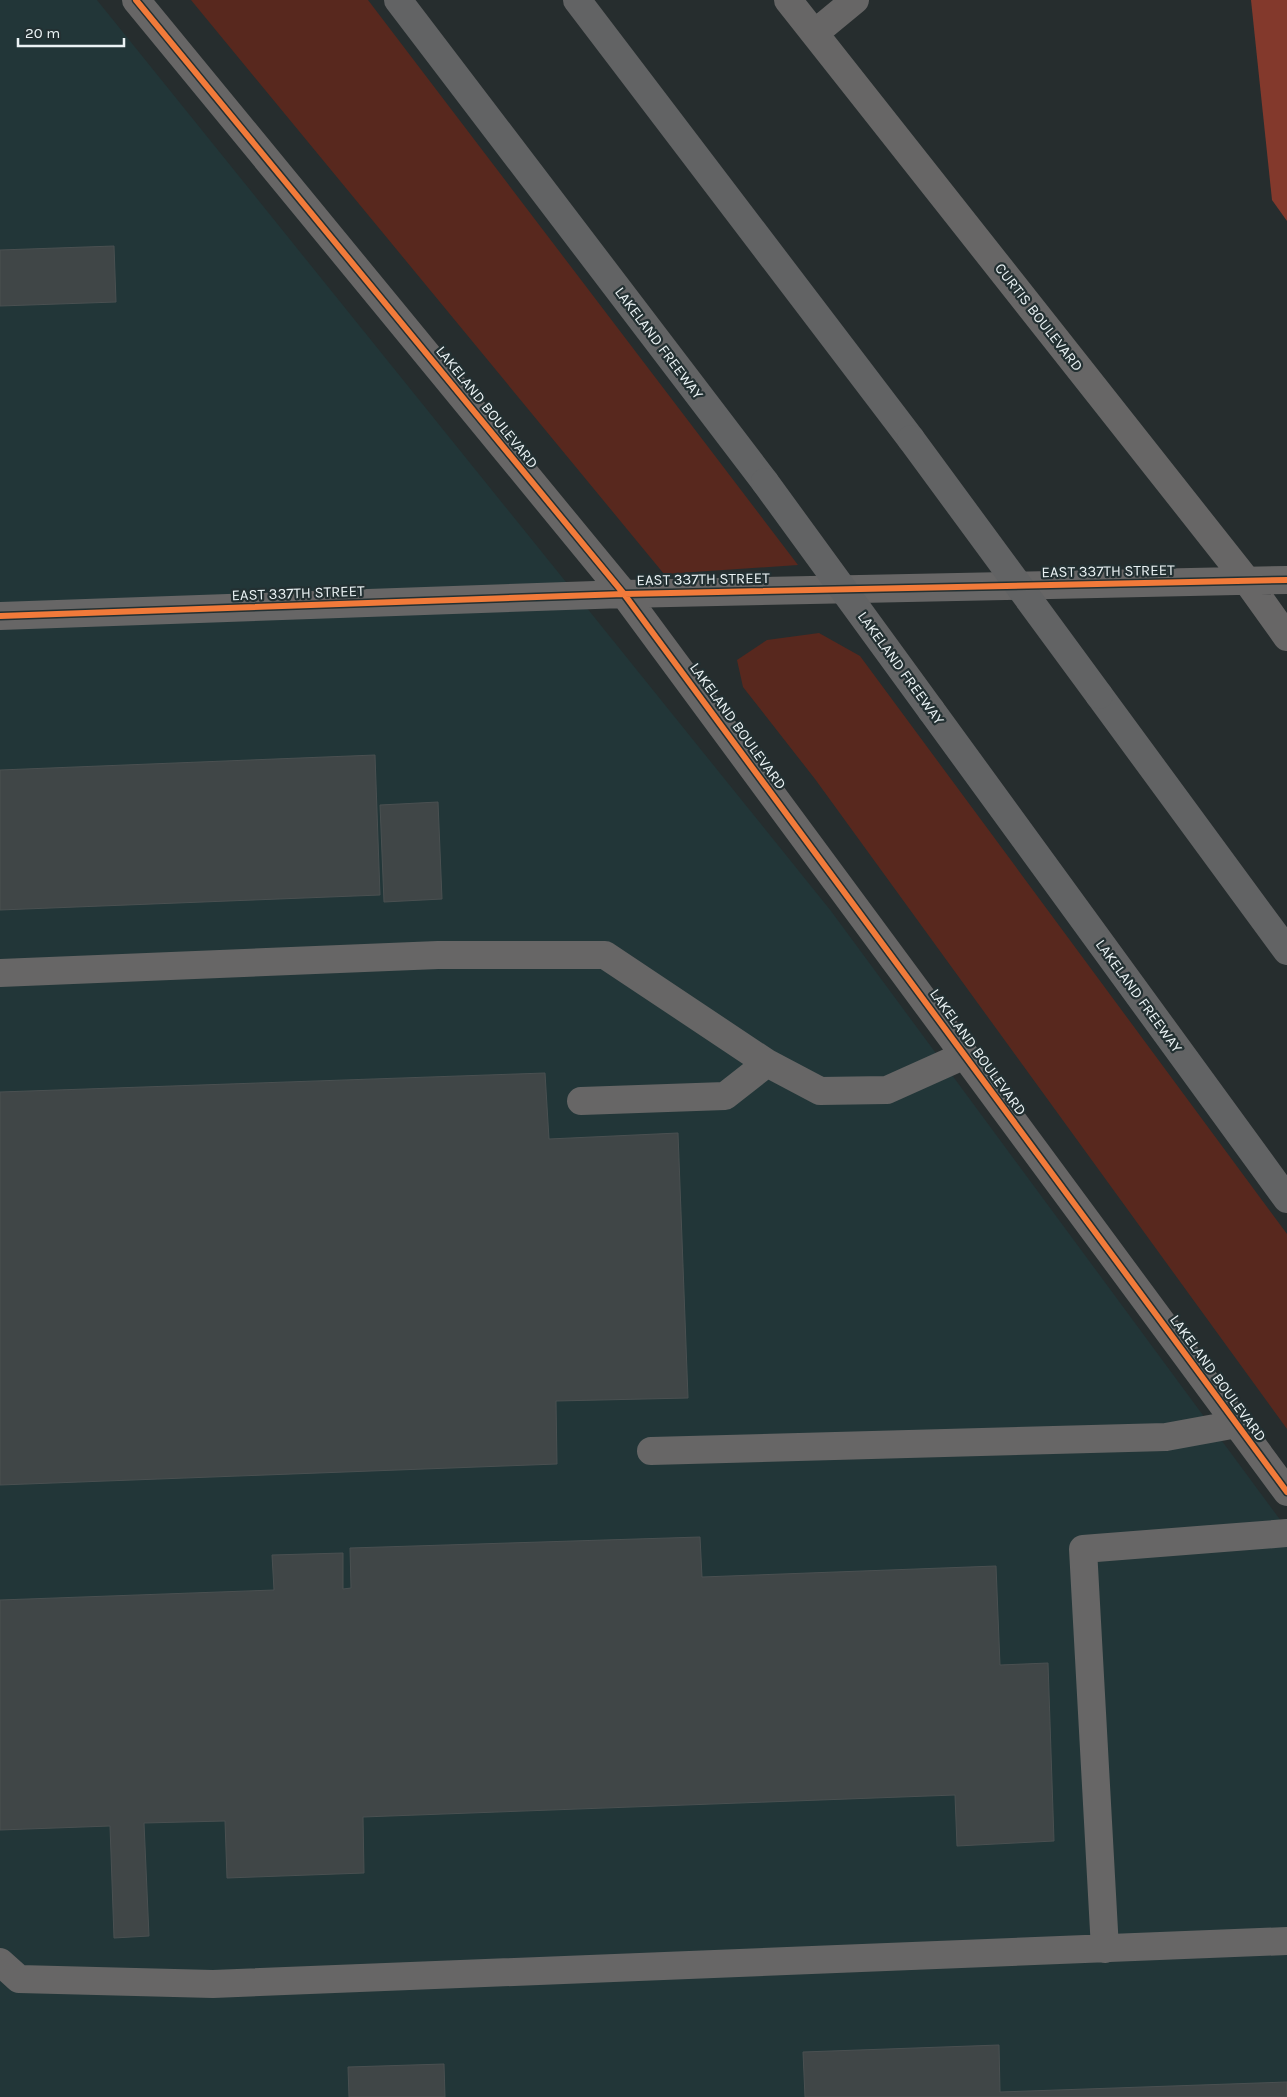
<svg xmlns="http://www.w3.org/2000/svg" width="1287" height="2097" font-family="Karla,sans-serif">
<style>
.built{fill:#223638}
.green{fill:#58281e}
.forest{fill:#83392c}
.building{fill:#404647;stroke:#4a5051}
.lines{fill:none;stroke-linecap:round;stroke-linejoin:round}
.minor{stroke:#676666;stroke-width:28}
.highway{stroke:#626364;stroke-width:28}
.highway-bridge{stroke:#626364;stroke-width:28}
.cycleway-casing{stroke:#233032;stroke-width:9}
.cycleway{stroke:#f17a3a;stroke-width:6}
.labels{text-anchor:middle;stroke-width:4.5;stroke-linejoin:round;paint-order:stroke}
.street-label{font-size:15px;fill:#ebf3f5;stroke:#233032}
</style>
<rect width="100%" height="100%" fill="#262d2e"/>
<path class="built" d="M 0,0 L 97,0 L 831,911 L 1287,1529 L 1287,2097 L 0,2097 Z"/>
<path class="green" d="M 191,0 L 368,0 L 798,565 L 664,574 Z
M 819,633 L 860,656 L 1287,1234 L 1287,1429 L 815,779 L 743,687 L 737,660 L 767,640 Z"/>
<path class="forest" d="M 1251,0 L 1287,0 L 1287,221 L 1272,200 Z"/>
<path class="building" d="M 114,246 L 116,302 L 0,306 L 0,250 Z
M 375,755 L 380,895 L 0,910 L 0,770 Z
M 438,802 L 442,899 L 384,902 L 380,805 Z
M 545,1073 L 549,1139 L 678,1133 L 688,1398 L 556,1401 L 557,1464 L 0,1485 L 0,1092 Z
M 700,1537 L 702,1577 L 996,1566 L 1000,1665 L 1048,1663 L 1054,1841 L 957,1846 L 955,1795 L 363,1817 L 364,1873 L 227,1878 L 225,1821 L 144,1823 L 149,1936 L 114,1938 L 110,1826 L 0,1830 L 0,1600 L 274,1590 L 272,1555 L 343,1553 L 343,1589 L 351,1588 L 350,1548 Z
M 999,2045 L 1000,2092 L 1287,2082 L 1287,2097 L 805,2097 L 803,2052 Z
M 444,2064 L 445,2097 L 349,2097 L 348,2067 Z"/>
<g class="lines">
<path class="minor" d="M 136,0 L 624,594 L 1287,1492
M 788,0 L 1247,581 L 1287,637
M 815,33 L 855,0
M 0,616 L 624,594 L 1287,580
M 0,973 L 438,955 L 605,955 L 767,1063 L 820,1091 L 887,1090 L 965,1055
M 581,1101 L 725,1096 L 767,1063
M 651,1451 L 1166,1437 L 1237,1424
M 1105,1949 L 1083,1549 L 1287,1533
M 0,1962 L 19,1979 L 213,1984 L 1287,1941"/>
<path class="highway" d="M 398,0 L 765,482
M 577,0 L 911,439
M 1099,695 L 1287,951
M 931,710 L 1287,1199"/>
<path class="highway-bridge" d="M 911,439 L 1099,695
M 765,482 L 931,710"/>
<defs>
<path id="cycleway" d="M 136,0 L 624,594 L 1287,1492
M 0,616 L 624,594 L 1287,580"/>
</defs>
<use href="#cycleway" class="cycleway-casing"/>
<use href="#cycleway" class="cycleway"/>
</g>
<g class="labels">
<g class="street-label">
<text transform="translate(1039 317) rotate(52)" y="5">CURTIS BOULEVARD</text>
<text transform="translate(659 343) rotate(53)" y="5">LAKELAND FREEWAY</text>
<text transform="translate(487 407) rotate(51)" y="5">LAKELAND BOULEVARD</text>
<text transform="translate(1108 571) rotate(-1)" y="5">EAST 337TH STREET</text>
<text transform="translate(703 579) rotate(-1)" y="5">EAST 337TH STREET</text>
<text transform="translate(298 593) rotate(-2)" y="5">EAST 337TH STREET</text>
<text transform="translate(901 668) rotate(54)" y="5">LAKELAND FREEWAY</text>
<text transform="translate(738 726) rotate(54)" y="5">LAKELAND BOULEVARD</text>
<text transform="translate(1139 996) rotate(54)" y="5">LAKELAND FREEWAY</text>
<text transform="translate(978 1052) rotate(54)" y="5">LAKELAND BOULEVARD</text>
<text transform="translate(1218 1378) rotate(54)" y="5">LAKELAND BOULEVARD</text>
</g>
</g>
<path d="M18 38v8h106v-8" fill="none" stroke="#ebf3f5" stroke-width="2.5"/>
<text x="25" y="38" font-size="15" fill="#ebf3f5" stroke="#233032" stroke-width="4" paint-order="stroke">20 m</text>
</svg>
